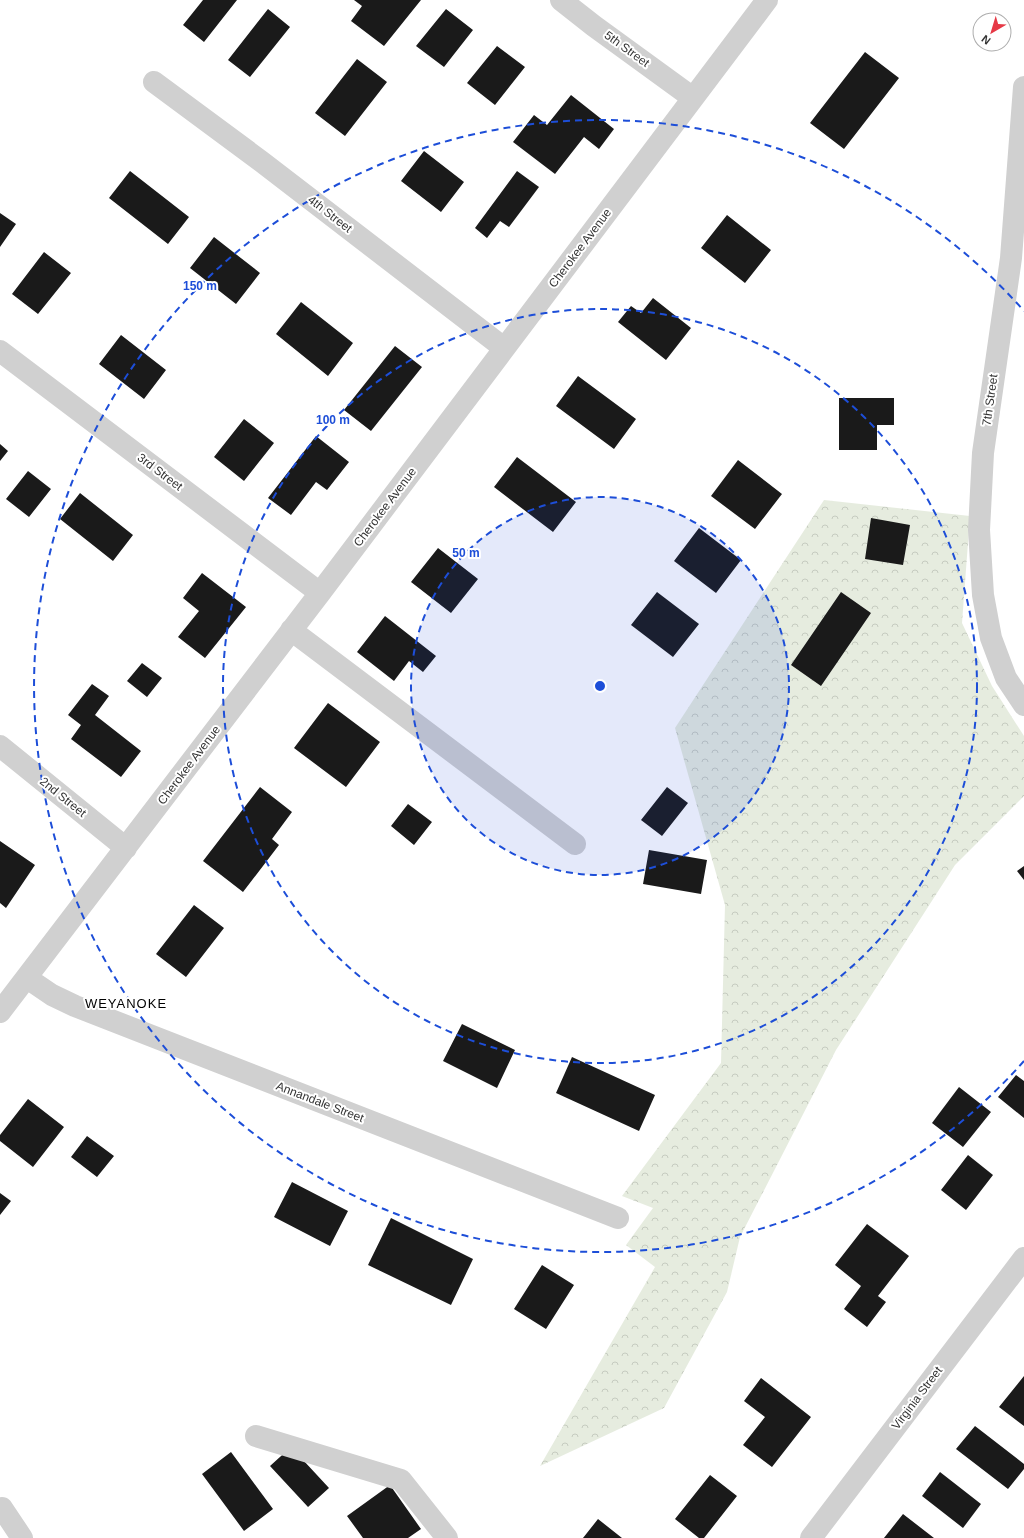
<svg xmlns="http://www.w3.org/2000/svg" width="1024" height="1538" font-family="Helvetica,sans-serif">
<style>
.forest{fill:url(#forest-crowns)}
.building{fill:#1a1a1a}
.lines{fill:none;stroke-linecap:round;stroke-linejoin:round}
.minor{stroke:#d0d0d0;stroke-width:22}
.ring{fill:none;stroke:#1d4ed8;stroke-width:2;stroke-dasharray:7 5}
.labels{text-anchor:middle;stroke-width:4;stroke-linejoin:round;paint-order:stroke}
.street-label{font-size:12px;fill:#333;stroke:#fff}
.neighbourhood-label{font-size:13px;letter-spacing:1px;fill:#000;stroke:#fff}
.centre{fill:#1d4ed8;stroke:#fff;stroke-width:2}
.ring-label{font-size:12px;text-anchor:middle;font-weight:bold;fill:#1d4ed8;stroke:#fff;stroke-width:4;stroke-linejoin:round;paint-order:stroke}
</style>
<defs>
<pattern id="forest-crowns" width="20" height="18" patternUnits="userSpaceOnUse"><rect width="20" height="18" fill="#e6ecdf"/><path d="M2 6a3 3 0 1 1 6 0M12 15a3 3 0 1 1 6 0" fill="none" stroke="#c6cbc0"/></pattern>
</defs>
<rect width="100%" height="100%" fill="#fff"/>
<path class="forest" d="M 824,500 L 970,516 L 962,623 L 992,686 L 1024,736 L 1024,796 L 955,865 L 836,1050 L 740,1237 L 727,1292 L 664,1408 L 540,1466 L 655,1267 L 626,1245 L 653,1208 L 622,1196 L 721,1063 L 725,905 L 675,728 Z"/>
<path class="building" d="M 203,0 L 237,0 L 204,42 L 183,25 Z
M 354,0 L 421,0 L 384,46 L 351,21 L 362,6 Z
M 268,9 L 290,27 L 250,77 L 228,60 Z
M 446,9 L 473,30 L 444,67 L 416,46 Z
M 497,46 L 525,67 L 495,105 L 467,83 Z
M 865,52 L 899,78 L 844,149 L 810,123 Z
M 357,59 L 387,82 L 345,136 L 315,113 Z
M 571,95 L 614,129 L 599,149 L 584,137 L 555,174 L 513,142 L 534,115 L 547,125 Z
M 424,151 L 464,182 L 441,212 L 401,181 Z
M 130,171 L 189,217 L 168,244 L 109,198 Z
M 517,171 L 539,187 L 509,227 L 500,221 L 487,238 L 475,228 Z
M 0,213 L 16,224 L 0,247 Z
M 727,215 L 771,250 L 745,283 L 701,248 Z
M 214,237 L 260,273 L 236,304 L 190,268 Z
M 44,252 L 71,273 L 38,314 L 12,294 Z
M 653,298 L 691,328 L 666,360 L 618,322 L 631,306 L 641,313 Z
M 301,302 L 353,343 L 328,376 L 276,334 Z
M 121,335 L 166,370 L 144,399 L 99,364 Z
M 395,346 L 422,367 L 371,431 L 344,410 Z
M 578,376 L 636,419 L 614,449 L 556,406 Z
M 839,398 L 894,398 L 894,425 L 877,425 L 877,450 L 839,450 Z
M 244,419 L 274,443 L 244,481 L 214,457 Z
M 316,436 L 349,462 L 327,490 L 316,482 L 291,515 L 268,498 Z
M 0,444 L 8,451 L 0,461 Z
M 517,457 L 576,502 L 553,532 L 494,487 Z
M 738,460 L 782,494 L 755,529 L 711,496 Z
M 28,471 L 51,489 L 29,517 L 6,499 Z
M 80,493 L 133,535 L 113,561 L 60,519 Z
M 871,518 L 910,525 L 903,565 L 865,559 Z
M 699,528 L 741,560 L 716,593 L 674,561 Z
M 438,548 L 478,579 L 451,613 L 411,582 Z
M 202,573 L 246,607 L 205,658 L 178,637 L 199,611 L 183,598 Z
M 657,592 L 699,624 L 673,657 L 631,625 Z
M 841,592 L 871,613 L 821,686 L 791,665 Z
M 385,616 L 436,656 L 423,672 L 409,661 L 394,681 L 357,652 Z
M 142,663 L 162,678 L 147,697 L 127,681 Z
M 92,684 L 109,696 L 95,715 L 141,751 L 121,777 L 71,739 L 81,725 L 68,715 Z
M 328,703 L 380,742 L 346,787 L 294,748 Z
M 260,787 L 292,812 L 272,839 L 279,845 L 243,892 L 203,861 Z
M 667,787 L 688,803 L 662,836 L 641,820 Z
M 408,804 L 432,822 L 414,845 L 391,826 Z
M 0,841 L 35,865 L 6,908 L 0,903 Z
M 649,850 L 707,860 L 701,894 L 643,884 Z
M 1024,866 L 1024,880 L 1017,871 Z
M 194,905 L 224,928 L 186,977 L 156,954 Z
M 462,1024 L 515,1050 L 497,1088 L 443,1061 Z
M 572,1057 L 655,1095 L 639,1131 L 556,1093 Z
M 1016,1075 L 1024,1081 L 1024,1118 L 998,1097 Z
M 959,1087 L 991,1112 L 963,1147 L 932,1123 Z
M 28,1099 L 64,1127 L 33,1167 L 0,1141 L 0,1135 Z
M 87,1136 L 114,1156 L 97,1177 L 71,1157 Z
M 968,1155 L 993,1175 L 966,1210 L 941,1190 Z
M 292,1182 L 348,1211 L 330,1246 L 274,1217 Z
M 0,1193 L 11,1201 L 0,1215 Z
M 391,1218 L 473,1259 L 451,1305 L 368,1265 Z
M 867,1224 L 909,1256 L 878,1296 L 886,1302 L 867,1327 L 844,1309 L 861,1286 L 835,1265 Z
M 542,1265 L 574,1285 L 546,1329 L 514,1309 Z
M 1024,1376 L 1024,1426 L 999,1407 Z
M 761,1378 L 811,1417 L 772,1467 L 743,1445 L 765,1417 L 744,1401 Z
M 975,1426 L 1024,1464 L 1024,1469 L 1008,1489 L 956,1449 Z
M 291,1447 L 329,1488 L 308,1507 L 270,1466 Z
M 231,1452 L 273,1509 L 244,1531 L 202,1474 Z
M 940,1472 L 981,1504 L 963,1528 L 922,1496 Z
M 710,1475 L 737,1496 L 704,1538 L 699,1538 L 675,1519 Z
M 390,1485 L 421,1529 L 408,1538 L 363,1538 L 347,1516 Z
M 903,1514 L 934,1538 L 884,1538 Z
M 598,1519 L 622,1538 L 583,1538 Z"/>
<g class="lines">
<path class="minor" d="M 561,0 L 594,26 L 693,98
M 154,82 L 262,162 L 504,348
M 1024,87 L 1011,258 L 983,453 L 979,530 L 983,595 L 991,638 L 1006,678 L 1024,705
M 0,351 L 320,593
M 291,630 L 575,844
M 0,746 L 126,848
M 27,978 L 52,995 L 75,1006 L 618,1218
M 0,1012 L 320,593 L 767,0
M 256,1436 L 401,1480 L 447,1538
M 0,1510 L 2,1508 L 22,1538
M 811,1538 L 1024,1258"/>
</g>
<circle cx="600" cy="686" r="189" fill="#1d4ed8" fill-opacity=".12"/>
<g class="ring">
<circle cx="600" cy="686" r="189"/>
<circle cx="600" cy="686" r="377"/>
<path d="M1024 1061A566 566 0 1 1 1024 311"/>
</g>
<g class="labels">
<g class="street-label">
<text transform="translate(627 49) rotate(36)" y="4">5th Street</text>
<text transform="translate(330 214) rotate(38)" y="4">4th Street</text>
<text transform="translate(580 248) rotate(-53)" y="4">Cherokee Avenue</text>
<text transform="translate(990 400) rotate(-82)" y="4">7th Street</text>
<text transform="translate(160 472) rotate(37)" y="4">3rd Street</text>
<text transform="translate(385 507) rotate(-53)" y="4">Cherokee Avenue</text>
<text transform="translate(189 765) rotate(-53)" y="4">Cherokee Avenue</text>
<text transform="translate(63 797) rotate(39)" y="4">2nd Street</text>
<text transform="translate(320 1102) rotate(21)" y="4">Annandale Street</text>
<text transform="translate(917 1398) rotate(-53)" y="4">Virginia Street</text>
</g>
<g class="neighbourhood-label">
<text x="126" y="1008">WEYANOKE</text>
</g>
</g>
<circle cx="600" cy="686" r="6" class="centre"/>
<g class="ring-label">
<text x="200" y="290">150 m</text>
<text x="333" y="424">100 m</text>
<text x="466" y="557">50 m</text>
</g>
<g transform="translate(992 32) rotate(218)"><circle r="19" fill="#ffffff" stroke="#adadad"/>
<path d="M0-3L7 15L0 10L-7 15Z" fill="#e63946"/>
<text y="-6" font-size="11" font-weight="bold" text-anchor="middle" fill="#333333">N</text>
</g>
</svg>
